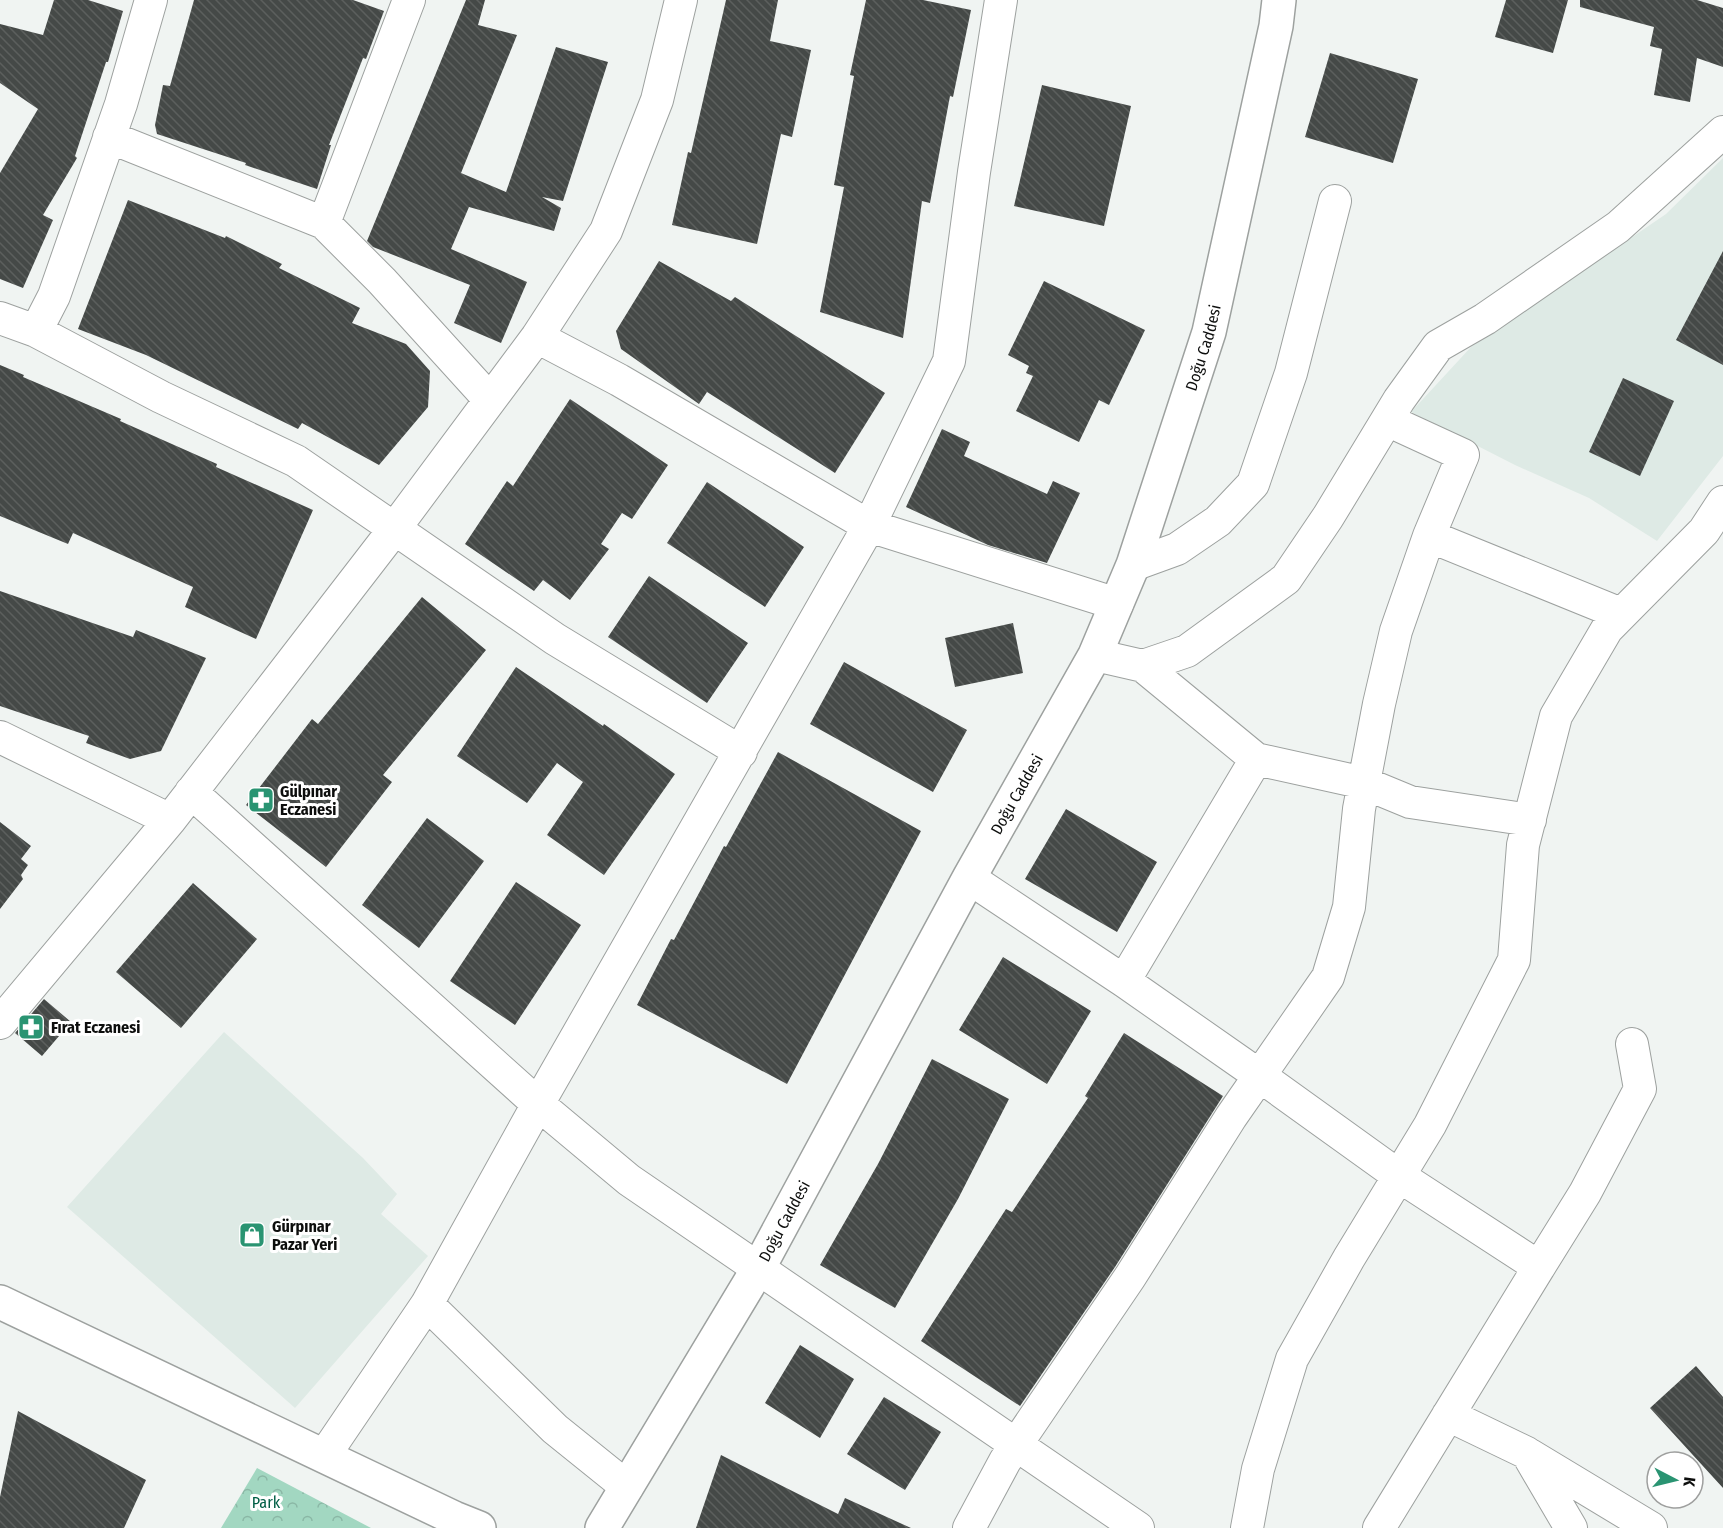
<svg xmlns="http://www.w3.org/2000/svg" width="1723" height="1528" font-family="'Fira Sans Condensed',sans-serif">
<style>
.built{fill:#deeae5}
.park{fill:url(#park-crowns)}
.building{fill:url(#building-back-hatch)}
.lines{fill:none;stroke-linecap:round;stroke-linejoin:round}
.street-casing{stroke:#9da19f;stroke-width:34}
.secondary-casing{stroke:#9da19f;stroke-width:36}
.street{stroke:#fff;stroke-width:32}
.secondary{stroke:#fff;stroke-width:33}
.labels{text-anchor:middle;stroke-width:6;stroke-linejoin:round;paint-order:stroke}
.street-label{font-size:16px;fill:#0d0e0d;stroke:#fff}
.poi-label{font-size:16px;font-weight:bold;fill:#0d0e0d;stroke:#fff;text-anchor:start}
.park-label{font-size:16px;fill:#005e45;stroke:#fff}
</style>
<defs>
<pattern id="park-crowns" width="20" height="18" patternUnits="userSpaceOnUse" patternTransform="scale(1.5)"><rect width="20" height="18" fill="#a2d7c1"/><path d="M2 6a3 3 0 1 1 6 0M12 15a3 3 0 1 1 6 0" fill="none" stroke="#8ab7a5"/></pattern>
<pattern id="building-back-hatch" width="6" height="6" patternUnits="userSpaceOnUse" patternTransform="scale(1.5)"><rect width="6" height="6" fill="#454947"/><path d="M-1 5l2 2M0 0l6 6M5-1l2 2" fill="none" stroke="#5c5f5d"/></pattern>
</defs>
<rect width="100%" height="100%" fill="#f0f4f2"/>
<path class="built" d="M 1723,158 L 1723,456 L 1657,541 L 1589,498 L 1515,465 L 1411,412 L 1471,347 L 1666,214 Z
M 224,1032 L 363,1158 L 397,1194 L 381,1214 L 428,1256 L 295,1408 L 67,1207 Z"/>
<path class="park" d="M 257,1468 L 371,1528 L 221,1528 Z"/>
<path class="building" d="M 54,0 L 88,0 L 123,11 L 108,62 L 106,62 L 75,156 L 77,158 L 43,215 L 53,220 L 23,288 L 0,279 L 0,173 L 38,109 L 0,83 L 0,24 L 43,35 Z
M 194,0 L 353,0 L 384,11 L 366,59 L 363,58 L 329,145 L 331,145 L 317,189 L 245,165 L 246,163 L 157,134 L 155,125 L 163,85 L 170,86 Z
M 466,0 L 485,0 L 478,25 L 517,35 L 461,173 L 506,192 L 556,47 L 608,62 L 563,201 L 542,197 L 561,208 L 554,231 L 469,207 L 451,249 L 527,282 L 501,343 L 454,323 L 470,285 L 373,247 L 367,241 Z
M 726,0 L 778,0 L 770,41 L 811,50 L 792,137 L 781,134 L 757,244 L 672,225 L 688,152 L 691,153 Z
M 866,0 L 923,0 L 971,10 L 953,97 L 950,96 L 930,203 L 922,201 L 903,338 L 820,312 L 844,187 L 834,185 L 854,76 L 850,75 Z
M 1506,0 L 1568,0 L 1553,53 L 1495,37 Z
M 1580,0 L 1697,0 L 1723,8 L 1723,67 L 1697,58 L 1690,102 L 1654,95 L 1662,49 L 1650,46 L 1654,27 L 1580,7 Z
M 1330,53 L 1418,79 L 1393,163 L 1305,137 Z
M 1042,85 L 1131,106 L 1104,226 L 1014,206 Z
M 128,200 L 225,238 L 226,236 L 282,264 L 279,268 L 360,308 L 352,323 L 406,344 L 430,371 L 428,407 L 379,465 L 302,423 L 298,429 L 146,355 L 78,329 Z
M 1723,251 L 1723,365 L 1676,340 Z
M 659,261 L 731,301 L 735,297 L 885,393 L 835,473 L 707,392 L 699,404 L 621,349 L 616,331 Z
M 1044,281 L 1145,330 L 1109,405 L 1099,400 L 1079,442 L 1016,411 L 1033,376 L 1026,373 L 1029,366 L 1008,355 Z
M 0,365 L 24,375 L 23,377 L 121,419 L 120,421 L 217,464 L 216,467 L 313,510 L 256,639 L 185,607 L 193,587 L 73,533 L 68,544 L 0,516 Z
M 1623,378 L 1674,401 L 1640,476 L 1589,452 Z
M 570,399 L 668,465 L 632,519 L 622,513 L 601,544 L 609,549 L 570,600 L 543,580 L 534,591 L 465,544 L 507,481 L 513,486 Z
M 942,429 L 970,442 L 964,456 L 1047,494 L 1053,481 L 1080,493 L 1047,563 L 988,545 L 906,507 Z
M 707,482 L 804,547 L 765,607 L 667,543 Z
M 649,576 L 748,643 L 707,703 L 608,637 Z
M 0,591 L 133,637 L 136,630 L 206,658 L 161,751 L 130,759 L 86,743 L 89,736 L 0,706 Z
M 422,597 L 486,650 L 383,775 L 392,782 L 326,867 L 246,805 L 312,719 L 318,724 Z
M 1013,623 L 1023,673 L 955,687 L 945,638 Z
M 844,662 L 967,730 L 933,792 L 810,724 Z
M 516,667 L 603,726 L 604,724 L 675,774 L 604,875 L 547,835 L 583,782 L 557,763 L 527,803 L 457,756 Z
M 778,752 L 921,831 L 787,1084 L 637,1005 L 671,939 L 674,940 L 724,846 L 726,847 Z
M 1066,809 L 1157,862 L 1117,932 L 1025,879 Z
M 427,818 L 484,861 L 419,948 L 362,905 Z
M 0,822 L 31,846 L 21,859 L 28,865 L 21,875 L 23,879 L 0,909 Z
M 516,882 L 581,925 L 515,1025 L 450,981 Z
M 193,883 L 257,939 L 181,1028 L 116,972 Z
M 1003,957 L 1091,1011 L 1047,1084 L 959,1030 Z
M 44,999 L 71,1022 L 42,1056 L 15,1033 Z
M 1124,1033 L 1223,1096 L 1115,1267 L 1020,1406 L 921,1341 L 1006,1209 L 1012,1212 L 1088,1098 L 1085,1096 Z
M 932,1059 L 1009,1099 L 958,1199 L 895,1308 L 820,1265 L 878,1164 Z
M 800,1345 L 854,1379 L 820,1438 L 765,1403 Z
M 1696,1366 L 1723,1397 L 1723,1488 L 1650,1408 Z
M 884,1397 L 941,1432 L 905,1490 L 847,1454 Z
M 18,1411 L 146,1480 L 124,1528 L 0,1528 L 0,1497 Z
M 721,1455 L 838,1514 L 845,1498 L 911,1528 L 696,1528 Z"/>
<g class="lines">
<defs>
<path id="street" d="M 109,137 L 324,223 L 382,281 L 490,400
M 324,223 L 409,0
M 0,318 L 36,331 L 161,397 L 296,461 L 555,639 L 741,752
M 36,331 L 54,296 L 121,104 L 151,0
M 537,337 L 619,380 L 869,526 L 1117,604
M 1387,420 L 1463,455 L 1429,536 L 1621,614
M 1133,565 L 1177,549 L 1218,521 L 1253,484 L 1291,373 L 1335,201
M 1095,655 L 1143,666 L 1187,651 L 1286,579 L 1328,517 L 1399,400 L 1438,346 L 1485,319 L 1618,227 L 1723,132
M 1143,666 L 1256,759
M 0,737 L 170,820
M 191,792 L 538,1104 L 629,1180 L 1138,1528
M 969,878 L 1124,981 L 1260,1076 L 1399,1176 L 1539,1267 L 1585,1193 L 1640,1089 L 1632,1044
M 1124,981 L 1256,759 L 1364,783 L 1410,802 L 1530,820
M 0,1023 L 170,820 L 386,540 L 537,337 L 606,231 L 657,100 L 681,0
M 427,1304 L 555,1429 L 627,1487
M 1448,1415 L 1527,1453 L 1571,1528
M 1530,1455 L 1651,1528
M 324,1456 L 427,1304 L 538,1104 L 869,526 L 949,361 L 974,172 L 1001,0
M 969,1528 L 1005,1461 L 1130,1277 L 1231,1117 L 1328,977 L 1349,907 L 1359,809 L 1379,704 L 1396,631 L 1429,536
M 1247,1528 L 1258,1469 L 1292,1359 L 1349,1258 L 1430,1125 L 1514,960 L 1523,845 L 1556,716 L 1607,629 L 1704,531 L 1723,502
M 1379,1528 L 1539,1267"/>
<g id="secondary">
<path d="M 0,1302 L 454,1518 L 479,1528"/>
<path id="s1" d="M 602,1528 L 758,1269 L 969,878 L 1095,655 L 1133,565 L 1209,332 L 1276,26 L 1279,0"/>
</g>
</defs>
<use href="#street" class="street-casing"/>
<use href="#secondary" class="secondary-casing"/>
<use href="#street" class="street"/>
<use href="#secondary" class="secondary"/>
</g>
<defs>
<symbol id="pharmacy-square" viewBox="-11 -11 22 22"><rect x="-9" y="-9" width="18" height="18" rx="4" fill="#2a9472" stroke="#fff"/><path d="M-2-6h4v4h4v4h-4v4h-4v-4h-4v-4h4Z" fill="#fff"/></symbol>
<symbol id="shop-square" viewBox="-11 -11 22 22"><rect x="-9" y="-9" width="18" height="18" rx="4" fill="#2a9472" stroke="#fff"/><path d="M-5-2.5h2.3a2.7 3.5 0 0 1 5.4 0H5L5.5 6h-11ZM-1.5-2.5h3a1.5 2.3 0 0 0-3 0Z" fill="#fff"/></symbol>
</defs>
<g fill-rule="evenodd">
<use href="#pharmacy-square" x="246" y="785" width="30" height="30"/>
<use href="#pharmacy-square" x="16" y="1012" width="30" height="30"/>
<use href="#shop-square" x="237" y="1220" width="30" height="30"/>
</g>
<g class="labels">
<g class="street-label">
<text dy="6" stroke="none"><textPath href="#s1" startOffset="1329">Doğu Caddesi</textPath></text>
<text dy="6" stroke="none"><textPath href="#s1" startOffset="843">Doğu Caddesi</textPath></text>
<text dy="6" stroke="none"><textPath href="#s1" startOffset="357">Doğu Caddesi</textPath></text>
</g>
<g class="poi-label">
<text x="280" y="797">Gülpınar<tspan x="280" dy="18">Eczanesi</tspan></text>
<text x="51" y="1033">Fırat Eczanesi</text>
<text x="272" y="1232">Gürpınar<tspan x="272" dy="18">Pazar Yeri</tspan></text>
</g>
<g class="park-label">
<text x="266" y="1508">Park</text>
</g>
</g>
<g transform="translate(1675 1480) rotate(97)"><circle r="28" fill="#ffffff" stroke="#9e9f9e" stroke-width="1.5"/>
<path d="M0-4.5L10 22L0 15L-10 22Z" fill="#2a9472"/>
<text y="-9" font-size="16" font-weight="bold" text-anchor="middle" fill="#0d0e0d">K</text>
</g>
</svg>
